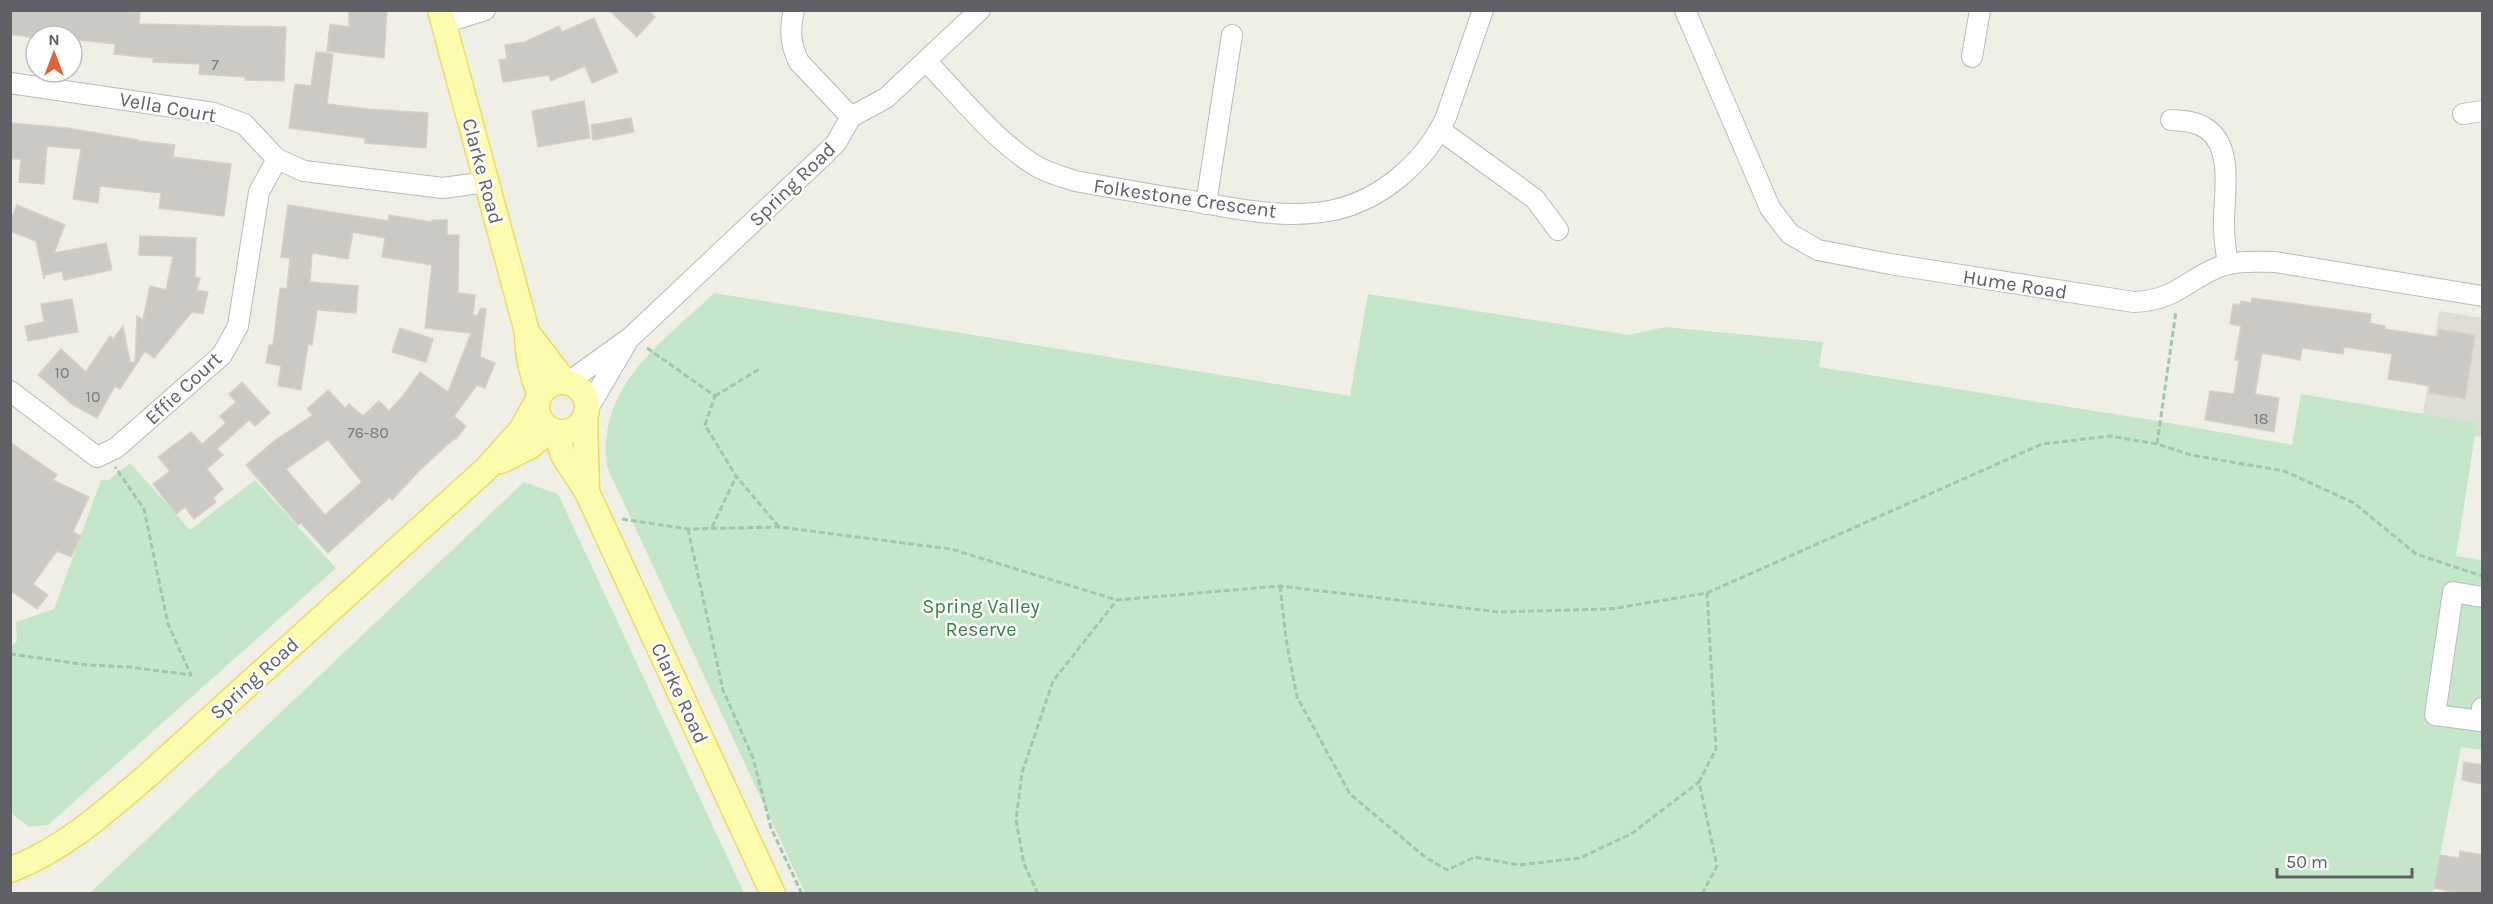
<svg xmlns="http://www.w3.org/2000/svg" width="2493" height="904" font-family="Karla,sans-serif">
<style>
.education{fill:#dfded4}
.green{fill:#c4e6c9}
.building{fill:#cbc9c3;stroke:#d4d2c5;stroke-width:1.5;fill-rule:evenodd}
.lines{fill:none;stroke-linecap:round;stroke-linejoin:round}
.minor-casing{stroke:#b8babf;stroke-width:22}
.major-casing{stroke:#eedc61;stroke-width:27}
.path{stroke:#9dc7af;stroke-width:3;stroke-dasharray:6 3;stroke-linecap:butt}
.minor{stroke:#fff;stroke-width:20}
.major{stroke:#fdfcae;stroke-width:24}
.labels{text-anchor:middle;stroke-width:5;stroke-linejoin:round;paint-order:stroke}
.number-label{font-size:16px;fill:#797a7d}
.street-label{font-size:20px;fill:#5e6066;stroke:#fff}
.park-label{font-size:20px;fill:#388347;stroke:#fff}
</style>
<rect width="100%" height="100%" fill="#f0efe6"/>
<path class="education" d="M 2439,311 L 2482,318 L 2482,437 L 2474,436 L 2477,423 L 2423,414 Z"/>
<path class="green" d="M 714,293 L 1350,396 L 1368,294 L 1629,335 L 1665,327 L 1823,342 L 1819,367 L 2158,421 L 2292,445 L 2301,394 L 2477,423 L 2456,556 L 2482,560 L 2482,750 L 2461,747 L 2433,892 L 2442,893 L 805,893 L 607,467 C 597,385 662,343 714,293 Z
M 130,463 L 190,530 L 255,480 L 336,568 L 48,825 L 29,827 L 11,813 L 10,647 L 17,641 L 16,622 L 54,609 L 101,480 L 109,480 Z
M 524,482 L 558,494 L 744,893 L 90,893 Z"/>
<path class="building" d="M 10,10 L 116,10 L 140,13 L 139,24 L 286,27 L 284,81 L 245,80 L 245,77 L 199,74 L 200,64 L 153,62 L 153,58 L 114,54 L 115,44 L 72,39 L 72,36 L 36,38 L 10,34 Z
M 349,10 L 387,10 L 384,58 L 327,51 L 330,24 L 349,27 Z
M 609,10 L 648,10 L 655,17 L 637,37 Z
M 594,18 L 618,72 L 592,83 L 585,66 L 551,81 L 549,75 L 503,82 L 499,60 L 507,59 L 505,45 L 525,42 L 559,26 L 562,32 Z
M 316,52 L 333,54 L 327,104 L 368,109 L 428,113 L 426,148 L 365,143 L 365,138 L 289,128 L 295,84 L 311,86 Z
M 584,101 L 590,138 L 538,147 L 532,111 Z
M 631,118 L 634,132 L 593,140 L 591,125 Z
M 10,123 L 67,128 L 138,140 L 138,141 L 175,145 L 173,157 L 231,164 L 224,216 L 159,208 L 161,193 L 100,186 L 98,203 L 73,199 L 81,149 L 47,146 L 44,184 L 19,182 L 21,159 L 10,159 Z
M 17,205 L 65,225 L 54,253 L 106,243 L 112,270 L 64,280 L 62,271 L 45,275 L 44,279 L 36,241 L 10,231 L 10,221 Z
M 288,205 L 388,221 L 389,215 L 432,222 L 432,220 L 447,220 L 447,235 L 459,235 L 458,293 L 475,295 L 473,315 L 477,316 L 481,308 L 486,309 L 480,357 L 495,363 L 485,388 L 477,385 L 454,416 L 466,426 L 456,439 L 455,438 L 420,470 L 392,500 L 390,497 L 328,553 L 301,523 L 298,525 L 246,465 L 274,441 L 313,415 L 307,409 L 328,390 L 345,408 L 349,404 L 363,416 L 379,401 L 389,411 L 402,397 L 420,372 L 448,392 L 471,333 L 425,328 L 432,265 L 382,257 L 385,238 L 353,232 L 348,259 L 312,253 L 310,282 L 358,286 L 356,313 L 317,310 L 312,345 L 308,344 L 301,390 L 278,386 L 281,366 L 266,363 L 269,345 L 273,345 L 280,288 L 287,289 L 290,258 L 281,257 ZM 328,440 L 362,482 L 325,515 L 286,469 Z
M 140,236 L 196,238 L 195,277 L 200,278 L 197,290 L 208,292 L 203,314 L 192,312 L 154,358 L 145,351 L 120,389 L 115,386 L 97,418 L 73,405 L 38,375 L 61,349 L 86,372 L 110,336 L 113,339 L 123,326 L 130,362 L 135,362 L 137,316 L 143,320 L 150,286 L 166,290 L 173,256 L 139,255 Z
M 2252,298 L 2371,314 L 2370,323 L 2385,326 L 2385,329 L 2438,337 L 2439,329 L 2475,335 L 2465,399 L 2429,393 L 2430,386 L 2388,379 L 2392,354 L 2344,347 L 2343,354 L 2302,348 L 2300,360 L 2262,353 L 2255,394 L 2279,398 L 2274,432 L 2205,420 L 2210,391 L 2234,394 L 2239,360 L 2235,360 L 2241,326 L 2230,324 L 2233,304 L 2240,305 L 2241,301 L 2251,303 Z
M 72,299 L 78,332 L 28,341 L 25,326 L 44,322 L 41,304 Z
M 400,328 L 433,339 L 426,362 L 392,352 Z
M 242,382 L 270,413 L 255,426 L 249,420 L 217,449 L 223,455 L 207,469 L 223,489 L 213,498 L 216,502 L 194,519 L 185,507 L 176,514 L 153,484 L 170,471 L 158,457 L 191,432 L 202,444 L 226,423 L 220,416 L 236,402 L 229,394 Z
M 10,442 L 57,475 L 53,480 L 89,497 L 73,532 L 81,536 L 71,557 L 57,551 L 33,584 L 48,595 L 37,609 L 10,590 Z
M 2464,762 L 2482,765 L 2482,784 L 2462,780 Z
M 2460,851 L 2482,855 L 2482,894 L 2462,894 L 2434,888 L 2440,855 L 2459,858 Z"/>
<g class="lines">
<defs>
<path id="minor" d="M 794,10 C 789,29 790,45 799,62 L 851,117
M 1685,10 L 1770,208 L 1790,234 L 1818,250 L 1890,264 L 2134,302 C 2177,300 2184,281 2219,267 C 2237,260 2256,262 2275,262 L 2482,296
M 444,23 L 485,10
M 1972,57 L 1980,10
M 926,61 C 960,96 994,140 1036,166 C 1048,173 1062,177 1075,181 C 1114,188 1153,195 1192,201 C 1236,209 1284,219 1329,211 C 1379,202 1425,163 1446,117 L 1483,10
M 10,83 L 214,113 L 244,124 L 277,159 L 304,171 L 443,188 L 486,182
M 2463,114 L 2482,111
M 2171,120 C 2183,121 2196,121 2207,129 C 2235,149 2223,197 2224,227 C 2224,239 2226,252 2228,264
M 1440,130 L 1535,199 L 1558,230
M 1206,204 L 1232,35
M 567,383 L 631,337 L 826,153 L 836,143 L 851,117 L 886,98 L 980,10
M 10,391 L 97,457 L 116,448 L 222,355 L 238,326 L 259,192 L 277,159
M 587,410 L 626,344
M 2482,597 L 2453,592 L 2435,715 L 2481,721 L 2482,708"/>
<path id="major" d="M 440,10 L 527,332 C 527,355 531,374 540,395
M 527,332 L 565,382
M537 407a25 25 0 1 1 50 0a25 25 0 1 1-50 0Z
M 585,417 L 587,492
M 556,432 L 563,455 L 587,492 L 773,894
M 501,461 L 529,447 L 551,430
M 10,870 C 63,850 105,812 147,776 L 486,469 L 521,430 L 538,400"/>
</defs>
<use href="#minor" class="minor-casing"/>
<use href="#major" class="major-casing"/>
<path class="path" d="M 647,348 L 715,396 L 705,425 L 736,476 L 779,527
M 715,396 L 761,368
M 2157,444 L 2176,311
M 622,519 L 688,529 L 779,527 L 951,549 L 1117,600 L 1280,586 L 1499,612 L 1610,609 L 1707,593 L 2042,444 L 2110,436 L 2157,444 L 2191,455 L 2284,471 L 2354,503 L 2416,554 L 2482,576
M 712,527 L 736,477
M 688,529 L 723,690 L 753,758 L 771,828 L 802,894
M 1280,586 L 1286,639 L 1297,697 L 1350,794 L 1425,857 L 1447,870 L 1475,857 L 1519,865 L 1580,858 L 1631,834 L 1699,782
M 10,654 L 88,665 L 130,667 L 191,675 L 168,624 L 144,509 L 115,467
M 1038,894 L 1024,864 L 1016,820 L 1022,773 L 1053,681 L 1117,600
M 1702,894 L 1717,866 L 1699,782 L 1716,749 L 1707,593"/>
<use href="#minor" class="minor"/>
<use href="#major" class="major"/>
</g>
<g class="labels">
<g class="number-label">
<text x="215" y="70">7</text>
<text x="62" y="378">10</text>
<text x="93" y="402">10</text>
<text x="2261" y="424">18</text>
<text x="368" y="438">76-80</text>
</g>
<g class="street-label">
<text transform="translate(168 107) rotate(10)" y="7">Vella Court</text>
<text transform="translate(483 171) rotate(75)" y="7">Clarke Road</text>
<text transform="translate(792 184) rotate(-44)" y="7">Spring Road</text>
<text transform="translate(1185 198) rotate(8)" y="7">Folkestone Crescent</text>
<text transform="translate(2015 284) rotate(9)" y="7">Hume Road</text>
<text transform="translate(183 388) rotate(-43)" y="7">Effie Court</text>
<text transform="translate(254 678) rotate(-42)" y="7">Spring Road</text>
<text transform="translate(680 693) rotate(65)" y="7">Clarke Road</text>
</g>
<g class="park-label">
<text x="981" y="613">Spring Valley<tspan x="981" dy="23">Reserve</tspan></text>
</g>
</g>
<rect width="2493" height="904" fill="none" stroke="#5e6066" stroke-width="24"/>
<g transform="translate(54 54)"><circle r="28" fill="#ffffff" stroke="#bfbfc2" stroke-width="1.5"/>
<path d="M0-4.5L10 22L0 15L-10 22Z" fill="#e46037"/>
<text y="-9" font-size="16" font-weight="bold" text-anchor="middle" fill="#5e6066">N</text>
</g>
<path d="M2277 868v9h135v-9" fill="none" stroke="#5e6066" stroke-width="3"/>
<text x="2286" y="868" font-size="18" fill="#5e6066" stroke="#ffffff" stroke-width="4.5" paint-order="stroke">50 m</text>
</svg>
